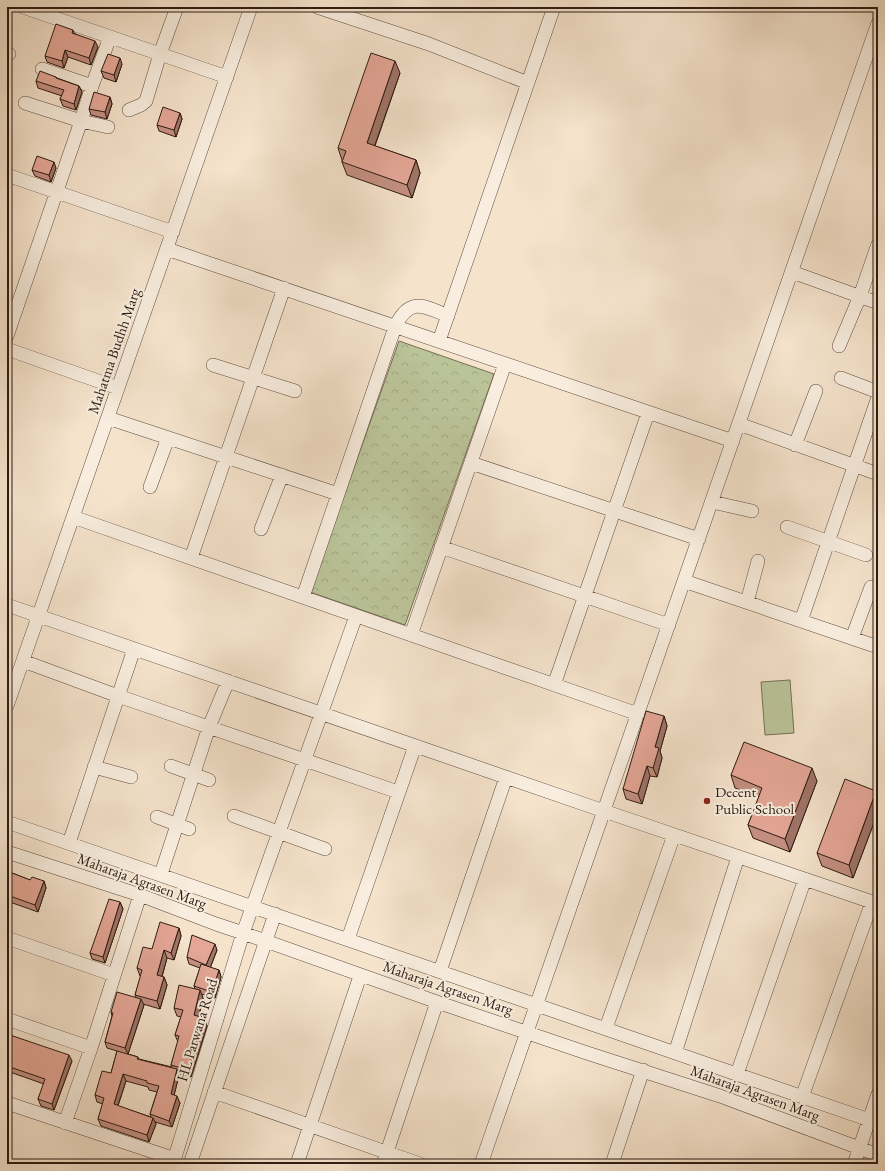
<svg xmlns="http://www.w3.org/2000/svg" width="885" height="1171" font-family="'EB Garamond',serif">
<style>
.grass{fill:#bbc499;stroke:#747056}
.forest{fill:url(#forest-crowns);stroke:#747056}
.lines{fill:none;stroke-linecap:round;stroke-linejoin:round}
.minor-casing{stroke:#5f4d40;stroke-width:14}
.minor{stroke:#f8edde;stroke-width:13}
.wall{fill:#c48f81;stroke:#2d1b12;fill-rule:evenodd}
.shaded-wall{fill:#a07469;stroke:#2d1b12}
.building{fill:#e4a696;stroke:#2d1b12}
.poi-dot{fill:#8f2418;stroke:#f8edde;stroke-width:1.5}
.labels{text-anchor:middle;stroke-width:4;stroke-linejoin:round;paint-order:stroke}
.street-label{font-size:15px;fill:#2d1b12;stroke:#f8edde}
.poi-label{font-size:15px;fill:#2d1b12;stroke:#f8edde;text-anchor:start}
</style>
<defs>
<pattern id="forest-crowns" width="20" height="18" patternUnits="userSpaceOnUse"><rect width="20" height="18" fill="#bbc499"/><path d="M2 6a3 3 0 1 1 6 0M12 15a3 3 0 1 1 6 0" fill="none" stroke="#a1a883"/></pattern>
</defs>
<rect width="100%" height="100%" fill="#f5e3cc"/>
<filter id="stains"><feTurbulence type="fractalNoise" baseFrequency=".005" numOctaves="4"/><feColorMatrix values="0 0 0 0 .2 0 0 0 0 .09 0 0 0 0 .02 0 0 0 .5 -.17"/></filter>
<radialGradient id="worn" r=".72"><stop offset=".6" stop-color="#630" stop-opacity="0"/><stop offset="1" stop-color="#630" stop-opacity=".3"/></radialGradient>
<path class="grass" d="M 790,680 L 794,733 L 765,735 L 761,682 Z"/>
<path class="forest" d="M 399,341 L 494,374 L 405,625 L 310,592 Z"/>
<g class="lines">
<defs>
<path id="minor" d="M 23,7 L 227,77
M 317,7 L 429,44 L 528,83
M 7,53 L 9,54
M 42,69 L 92,86
M 25,103 L 81,121 L 108,127
M 129,110 L 141,105 L 146,101 L 160,54 L 177,7
M 7,175 L 173,232
M 167,249 L 733,441
M 792,272 L 878,303
M 7,336 L 81,121 L 92,86 L 110,37
M 439,341 L 554,7
M 839,346 L 860,296 L 878,244
M 7,349 L 118,388
M 213,365 L 295,391
M 841,378 L 878,392
M 108,418 L 338,494
M 739,424 L 878,474
M 795,445 L 816,391
M 471,463 L 699,539
M 150,487 L 168,438
M 712,502 L 752,511
M 73,517 L 638,714
M 787,527 L 866,555
M 261,529 L 282,475
M 441,547 L 669,625
M 191,558 L 284,288
M 684,581 L 878,647
M 303,597 L 395,327 C 409,297 423,305 448,316
M 747,602 L 758,561
M 7,605 L 604,811 L 878,904
M 801,621 L 878,397
M 411,635 L 505,364
M 852,638 L 871,587
M 23,661 L 118,696 L 398,792
M 554,685 L 648,413
M 7,706 L 251,7
M 171,766 L 209,780
M 94,767 L 131,777
M 234,816 L 325,849
M 157,817 L 189,829
M 7,822 L 878,1123
M 69,843 L 134,649
M 7,852 L 140,895 L 216,924 L 243,933 L 437,1002 L 587,1053 L 720,1096 L 878,1155
M 161,874 L 209,727 L 228,681
M 7,938 L 114,975
M 348,939 L 415,746
M 440,971 L 506,777
M 7,1019 L 91,1048
M 606,1028 L 674,835
M 675,1053 L 738,857
M 737,1074 L 805,879
M 214,1092 L 420,1164
M 802,1097 L 872,902
M 7,1103 L 175,1159
M 65,1123 L 91,1048 L 140,895
M 173,1164 L 243,933 L 356,616
M 190,1164 L 275,914
M 297,1164 L 360,976
M 383,1164 L 437,1002
M 481,1164 L 878,23
M 612,1164 L 643,1070
M 854,1164 L 878,1094"/>
</defs>
<use href="#minor" class="minor-casing"/>
<use href="#minor" class="minor"/>
</g>
<path class="wall" d="M 73,30 L 74,33 L 98,47 L 91,65 L 68,57 L 64,68 L 47,62 L 45,56 Z
M 122,64 L 116,82 L 104,78 L 101,71 Z
M 400,73 L 375,146 L 416,160 L 420,173 L 412,198 L 347,175 L 342,162 L 342,160 L 338,148 Z
M 56,77 L 57,78 L 79,86 L 82,92 L 76,110 L 63,106 L 60,99 L 62,96 L 38,88 L 36,81 Z
M 110,97 L 112,104 L 107,119 L 91,115 L 89,109 Z
M 180,113 L 182,119 L 176,137 L 159,131 L 157,125 Z
M 56,168 L 51,182 L 35,176 L 32,170 Z
M 664,716 L 667,726 L 660,751 L 662,758 L 657,777 L 650,776 L 642,804 L 626,799 L 623,789 Z
M 731,775 L 817,781 L 790,852 L 753,838 L 748,825 L 759,797 L 735,788 Z
M 876,791 L 878,795 L 878,812 L 853,878 L 822,866 L 817,853 Z
M 7,871 L 30,880 L 44,881 L 46,888 L 38,912 L 7,901 Z
M 120,902 L 123,909 L 105,963 L 92,959 L 90,953 Z
M 179,928 L 181,936 L 174,960 L 167,958 L 162,977 L 164,977 L 167,985 L 160,1009 L 143,1004 L 144,1005 L 128,1054 L 138,1057 L 139,1059 L 172,1067 L 171,1065 L 178,1042 L 175,1035 L 181,1017 L 177,1016 L 174,1008 L 195,989 L 194,986 L 200,968 L 189,964 L 187,957 L 217,950 L 210,968 L 219,970 L 221,977 L 215,998 L 201,994 L 203,998 L 199,1016 L 204,1018 L 207,1026 L 191,1077 L 179,1074 L 179,1075 L 174,1095 L 180,1103 L 172,1127 L 155,1122 L 156,1124 L 149,1142 L 101,1126 L 98,1119 L 103,1104 L 97,1102 L 95,1095 L 111,1073 L 117,1051 L 107,1048 L 105,1042 L 112,1016 L 111,1012 L 136,997 L 135,995 L 141,976 L 140,976 L 137,968 L 152,949 ZM 126,1081 L 148,1087 L 149,1090 L 157,1092 L 150,1114 L 151,1117 L 118,1106 Z
M 7,1034 L 72,1061 L 54,1110 L 41,1106 L 38,1099 L 44,1084 L 7,1071 Z"/>
<path class="shaded-wall" d="M 95,41 L 98,47 L 91,65 L 89,58 Z
M 65,50 L 68,57 L 64,68 L 62,61 Z
M 120,58 L 122,64 L 116,82 L 114,75 Z
M 395,61 L 400,73 L 371,156 L 367,143 Z
M 79,86 L 82,92 L 76,110 L 74,104 Z
M 110,97 L 112,104 L 107,119 L 105,112 Z
M 180,113 L 182,119 L 176,137 L 174,130 Z
M 416,160 L 420,173 L 412,198 L 407,185 Z
M 54,162 L 56,168 L 51,182 L 49,175 Z
M 664,716 L 667,726 L 660,751 L 662,758 L 657,777 L 653,768 L 655,747 Z
M 647,766 L 650,776 L 642,804 L 638,794 Z
M 812,768 L 817,781 L 790,852 L 785,839 Z
M 876,791 L 878,795 L 878,812 L 853,878 L 849,865 Z
M 44,881 L 46,888 L 38,912 L 35,905 Z
M 120,902 L 123,909 L 105,963 L 103,957 Z
M 179,928 L 181,936 L 174,960 L 171,953 Z
M 215,944 L 217,950 L 209,971 L 206,965 Z
M 164,950 L 167,958 L 160,983 L 157,975 Z
M 219,970 L 221,977 L 215,998 L 212,992 Z
M 164,977 L 167,985 L 160,1009 L 157,1001 Z
M 200,990 L 203,998 L 197,1023 L 194,1015 Z
M 141,999 L 144,1005 L 128,1054 L 125,1048 Z
M 204,1018 L 207,1026 L 191,1077 L 188,1070 Z
M 69,1055 L 72,1061 L 54,1110 L 52,1104 Z
M 177,1069 L 179,1075 L 173,1100 L 171,1094 Z
M 123,1074 L 126,1081 L 116,1111 L 114,1104 Z
M 177,1096 L 180,1103 L 172,1127 L 169,1121 Z
M 153,1118 L 156,1124 L 149,1142 L 147,1135 Z"/>
<path class="building" d="M 56,24 L 73,30 L 72,33 L 95,41 L 89,58 L 65,50 L 62,61 L 45,56 Z
M 371,53 L 395,61 L 367,143 L 416,160 L 407,185 L 342,162 L 346,151 L 338,148 Z
M 108,54 L 120,58 L 114,75 L 101,71 Z
M 40,71 L 56,77 L 56,78 L 79,86 L 74,104 L 60,99 L 64,90 L 36,81 Z
M 94,92 L 110,97 L 105,112 L 89,109 Z
M 163,107 L 180,113 L 174,130 L 157,125 Z
M 37,156 L 54,162 L 49,175 L 32,170 Z
M 646,711 L 664,716 L 655,747 L 659,748 L 653,768 L 647,766 L 638,794 L 623,789 Z
M 744,742 L 812,768 L 785,839 L 748,825 L 762,788 L 731,775 Z
M 845,779 L 876,791 L 849,865 L 817,853 Z
M 7,871 L 30,880 L 32,877 L 44,881 L 35,905 L 7,895 Z
M 109,899 L 120,902 L 103,957 L 90,953 Z
M 160,922 L 179,928 L 171,953 L 164,950 L 157,975 L 164,977 L 157,1001 L 135,995 L 142,970 L 137,968 L 143,947 L 152,949 Z
M 192,935 L 215,944 L 206,965 L 187,957 Z
M 201,964 L 219,970 L 212,992 L 194,986 Z
M 179,985 L 200,990 L 194,1015 L 204,1018 L 188,1070 L 171,1065 L 179,1036 L 175,1035 L 183,1010 L 174,1008 Z
M 117,992 L 141,999 L 125,1048 L 105,1042 L 113,1013 L 111,1012 Z
M 7,1034 L 69,1055 L 52,1104 L 38,1099 L 45,1079 L 7,1066 Z
M 117,1051 L 138,1057 L 137,1059 L 177,1069 L 171,1094 L 177,1096 L 169,1121 L 150,1114 L 159,1086 L 147,1083 L 147,1081 L 123,1074 L 114,1104 L 153,1118 L 147,1135 L 98,1119 L 104,1098 L 95,1095 L 102,1071 L 111,1073 Z"/>
<circle class="poi-dot" cx="707" cy="801" r="4"/>
<g class="labels">
<g class="street-label">
<text transform="translate(114 351) rotate(-71)" y="5">Mahatma Budhh Marg</text>
<text transform="translate(142 881) rotate(20)" y="5">Maharaja Agrasen Marg</text>
<text transform="translate(448 988) rotate(19)" y="5">Maharaja Agrasen Marg</text>
<text transform="translate(197 1030) rotate(-73)" y="5">HL Parwana Road</text>
<text transform="translate(755 1093) rotate(20)" y="5">Maharaja Agrasen Marg</text>
</g>
<g class="poi-label">
<text x="715" y="797">Decent<tspan x="715" dy="17">Public School</tspan></text>
</g>
</g>
<rect width="885" height="1171" fill="none" stroke="#f5e3cc" stroke-width="24"/>
<rect x="8" y="8" width="869" height="1155" fill="none" stroke="#2d1b12" stroke-width="2"/>
<rect x="12" y="12" width="861" height="1147" fill="none" stroke="#2d1b12"/>
<rect width="100%" height="100%" filter="url(#stains)"/>
<rect width="100%" height="100%" fill="url(#worn)"/>
</svg>
